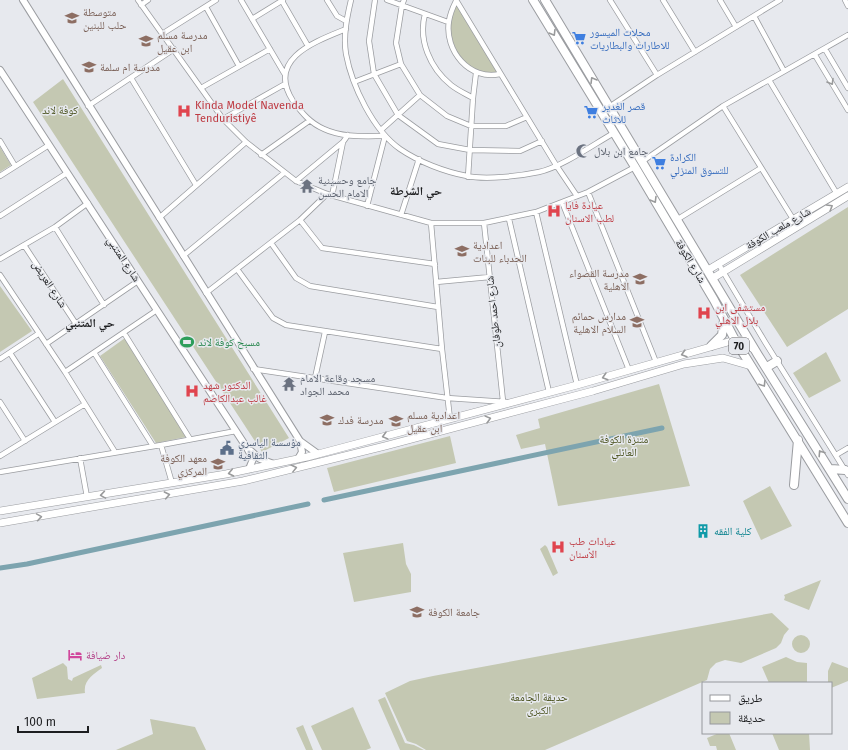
<svg xmlns="http://www.w3.org/2000/svg" width="848" height="750" font-family="'Fira Sans','Noto Naskh Arabic',sans-serif">
<style>
.green{fill:#c4c8b2}
.lines{fill:none;stroke-linecap:round;stroke-linejoin:round}
.canal{stroke:#7da4af;stroke-width:5}
.minor-casing{stroke:#9b9da1;stroke-width:6}
.tertiary-casing{stroke:#9b9da1;stroke-width:8}
.secondary-casing{stroke:#9b9da1;stroke-width:8}
.primary-casing{stroke:#9b9da1;stroke-width:8}
.trunk-casing{stroke:#9b9da1;stroke-width:10}
.minor{stroke:#fff;stroke-width:4.5}
.tertiary{stroke:#fff;stroke-width:6}
.secondary{stroke:#fff;stroke-width:7}
.primary{stroke:#fff;stroke-width:7}
.trunk{stroke:#fff;stroke-width:8}
.oneway{stroke:#999a9b}
.labels{text-anchor:middle;stroke-width:3;stroke-linejoin:round;paint-order:stroke}
.shield{fill:#e7e9ee;stroke:#5a5b5e;stroke-width:1}
.shield-label{font-size:10px;font-weight:bold;fill:#1d1e20}
.education-label{font-size:11px;fill:#785e54;stroke:#e7e9ee;text-anchor:start}
.shop-label{font-size:11px;fill:#366cbe;stroke:#e7e9ee;text-anchor:start}
.health-label{font-size:11px;fill:#be3a42;stroke:#e7e9ee;text-anchor:start}
.park-label{font-size:11px;fill:#49511c;stroke:#e7e9ee}
.worship-label{font-size:11px;fill:#5b616d;stroke:#e7e9ee;text-anchor:start}
.street-label{font-size:11px;fill:#1d1e20;stroke:#e7e9ee}
.leisure-label{font-size:11px;fill:#27864d;stroke:#e7e9ee;text-anchor:start}
.service-label{font-size:11px;fill:#4e5e75;stroke:#e7e9ee;text-anchor:start}
.culture-label{font-size:11px;fill:#0d838f;stroke:#e7e9ee;text-anchor:start}
.hotel-label{font-size:11px;fill:#b23c85;stroke:#e7e9ee;text-anchor:start}
.neighbourhood-label{font-size:12px;font-weight:bold;fill:#1d1e20;stroke:#e7e9ee}
</style>
<rect width="100%" height="100%" fill="#e7e9ee"/>
<path class="green" d="M 457,4 L 498,72 C 461,77 439,35 457,4 Z
M 63,79 L 289,438 L 262,452 L 33,102 Z
M 0,147 L 11,165 L 0,172 Z
M 848,207 L 848,309 L 787,347 L 740,275 Z
M 0,286 L 32,331 L 0,352 Z
M 125,338 L 186,437 L 156,443 L 100,356 Z
M 826,352 L 841,381 L 809,398 L 793,373 Z
M 659,384 L 690,486 L 558,506 L 545,444 L 521,449 L 516,435 L 540,428 L 538,419 Z
M 450,436 L 456,463 L 334,492 L 327,468 Z
M 770,486 L 792,526 L 761,540 L 743,501 Z
M 403,543 L 406,564 L 411,574 L 411,592 L 354,602 L 343,553 Z
M 545,545 L 547,547 L 558,573 L 553,576 L 540,549 Z
M 821,580 L 809,610 L 784,600 L 785,597 L 784,595 Z
M 772,613 L 789,629 L 784,635 L 781,643 L 776,648 L 741,663 L 725,660 L 716,663 L 710,669 L 707,680 L 545,750 L 426,750 L 416,744 L 407,741 L 385,693 L 410,681 L 433,676 Z
M792 644a9 9 0 1 1 18 0a9 9 0 1 1-18 0Z
M 786,657 L 797,662 L 807,663 L 807,683 L 769,683 L 762,667 Z
M 832,662 L 848,668 L 848,681 L 831,688 L 831,683 L 828,683 L 828,671 Z
M 63,663 L 67,667 L 68,679 L 72,681 L 73,678 L 101,665 L 102,668 C 94,674 83,680 85,693 L 37,699 L 32,678 Z
M 385,697 L 405,743 L 414,745 L 424,750 L 400,750 L 378,700 Z
M 353,707 L 371,748 L 366,750 L 322,750 L 311,726 Z
M 150,719 L 195,727 L 206,750 L 116,750 L 153,734 Z
M 303,725 L 313,750 L 306,750 L 296,728 Z
M 719,733 L 729,733 L 736,750 L 717,750 L 716,746 L 710,746 L 707,738 Z
M 772,733 L 809,733 L 810,750 L 779,750 Z"/>
<g class="lines">
<path class="canal" d="M 324,500 L 662,428
M 0,568 L 27,564 L 308,504"/>
<defs>
<path id="minor" d="M 138,0 L 223,119 L 246,142 L 296,181 L 327,194 L 431,223 L 484,223 L 536,212 L 588,192 L 635,167
M 241,0 L 284,73
M 327,0 L 337,16 L 346,21
M 351,0 C 347,17 343,36 346,54 C 352,86 373,130 400,149 C 419,162 445,172 467,176 C 486,180 520,176 539,172 C 562,167 594,144 614,133
M 375,0 L 369,41 L 374,74 L 398,115 L 438,144 L 470,150 L 520,151 L 542,141
M 387,0 L 448,22
M 404,0 L 402,5 L 396,43 L 401,64 L 420,95 L 447,116 L 471,126 L 506,126 L 527,117
M 456,0 L 556,165 L 577,196
M 610,0 L 657,75
M 663,0 L 695,52
M 720,0 L 736,27
M 845,0 L 848,6
M 282,1 L 308,46
M 456,1 C 453,7 450,14 449,21 C 444,51 470,81 500,74
M 141,5 L 148,0
M 206,7 L 239,66
M 425,14 C 418,40 430,68 451,85 C 457,90 466,94 473,98
M 754,16 L 784,71
M 252,19 L 283,0
M 346,29 C 314,42 266,59 293,101 C 302,113 310,123 324,129 C 343,138 366,136 385,136 L 367,206
M 162,34 L 216,0
M 825,49 L 848,88
M 815,55 L 848,110
M 131,78 L 196,185
M 769,80 L 837,194
M 354,82 L 401,64
M 201,88 L 270,49
M 88,106 L 174,49
M 723,106 L 793,219
M 609,107 L 657,75 L 780,0
M 223,119 L 285,84
M 381,130 L 420,95
M 0,141 L 15,166
M 261,155 L 309,121
M 643,161 L 723,106 L 848,35
M 0,176 L 49,145
M 468,177 L 473,98 L 476,73
M 296,181 L 343,142
M 588,192 L 656,362
M 332,196 L 343,142 L 348,135
M 562,202 L 629,370
M 536,212 L 577,385
M 401,215 L 419,159
M 0,216 L 67,173
M 159,218 L 246,142
M 509,219 L 549,392
M 678,219 L 761,168
M 300,220 L 322,248 L 435,264
M 431,223 L 442,349 L 450,419
M 484,223 L 503,401
M 55,227 L 104,305
M 271,243 L 296,278 L 310,286 L 438,307
M 24,245 L 76,324
M 183,256 L 284,173
M 0,259 L 55,227 L 88,203
M 718,263 L 765,342 L 848,475
M 237,269 L 273,318 L 286,325 L 442,349
M 0,275 L 65,372 L 115,452
M 436,282 L 490,277
M 206,293 L 300,220 L 327,194
M 124,333 L 190,439
M 46,344 L 138,281
M 10,353 L 55,422
M 95,354 L 153,446
M 0,359 L 38,334
M 253,369 L 447,398 L 507,402
M 65,372 L 157,310
M 315,378 L 325,332
M 0,402 L 25,441
M 161,445 L 172,483
M 836,455 L 848,448
M 0,456 L 85,404
M 80,458 L 87,497
M 0,472 L 161,445 L 236,431"/>
<path id="tertiary" d="M 23,0 L 300,441 L 318,454
M 0,70 L 247,448 L 253,459 L 249,469
M 251,451 L 260,459 L 274,464
M 298,459 L 302,452 L 300,441"/>
<path id="secondary" d="M 0,511 L 226,474 L 307,457 L 577,385 L 735,340 L 741,340 L 752,348
M 0,523 L 243,481 L 385,446 L 593,391 L 684,364 L 723,358 L 751,366"/>
<path id="primary" d="M 708,270 L 848,187
M 713,278 L 848,196"/>
<path id="trunk" d="M 533,0 L 635,167 L 714,300 L 735,340 L 848,523
M 545,0 L 758,355 L 848,499
M 711,346 L 722,335 L 724,320
M 767,367 L 777,361
M 831,469 L 845,470
M 794,485 L 798,440"/>
</defs>
<use href="#minor" class="minor-casing"/>
<use href="#tertiary" class="tertiary-casing"/>
<use href="#secondary" class="secondary-casing"/>
<use href="#primary" class="primary-casing"/>
<use href="#trunk" class="trunk-casing"/>
<use href="#minor" class="minor"/>
<use href="#tertiary" class="tertiary"/>
<use href="#secondary" class="secondary"/>
<use href="#primary" class="primary"/>
<use href="#trunk" class="trunk"/>
</g>
<defs><path id="oneway-chevron" d="M-2-3.5L2.5 0L-2 3.5" fill="none" stroke-width="1.6" stroke-linecap="round" stroke-linejoin="round"/></defs>
<g class="oneway">
<use href="#oneway-chevron" transform="translate(553 33) rotate(59)"/>
<use href="#oneway-chevron" transform="translate(593 80) rotate(-121)"/>
<use href="#oneway-chevron" transform="translate(831 82) rotate(59)"/>
<use href="#oneway-chevron" transform="translate(654 200) rotate(59)"/>
<use href="#oneway-chevron" transform="translate(830 207) rotate(-31)"/>
<use href="#oneway-chevron" transform="translate(684 354) rotate(164)"/>
<use href="#oneway-chevron" transform="translate(605 377) rotate(164)"/>
<use href="#oneway-chevron" transform="translate(763 384) rotate(58)"/>
<use href="#oneway-chevron" transform="translate(488 419) rotate(-15)"/>
<use href="#oneway-chevron" transform="translate(385 436) rotate(165)"/>
<use href="#oneway-chevron" transform="translate(821 453) rotate(-123)"/>
<use href="#oneway-chevron" transform="translate(294 468) rotate(-14)"/>
<use href="#oneway-chevron" transform="translate(231 473) rotate(168)"/>
<use href="#oneway-chevron" transform="translate(103 495) rotate(171)"/>
<use href="#oneway-chevron" transform="translate(167 495) rotate(-11)"/>
<use href="#oneway-chevron" transform="translate(39 517) rotate(-9)"/>
</g>
<defs>
<symbol id="school-bare" viewBox="-9 -9 18 18"><path d="M0-5L7-2L0 1L-7-2ZM-4 1L0 2.5L4 1V4Q0 6-4 4Z" fill="#8d6e63" stroke="#e7e9ee" stroke-width="2.5" paint-order="stroke"/></symbol>
<symbol id="supermarket-bare" viewBox="-9 -9 18 18"><path d="M-6-5.5h2.5l.6 2H6L4.5 2H-2.5L-4.4-4H-6ZM-1.5 3.2a1.3 1.3 0 1 0 .1 0ZM3 3.2a1.3 1.3 0 1 0 .1 0Z" fill="#3f7fe0" stroke="#e7e9ee" stroke-width="2.5" paint-order="stroke"/></symbol>
<symbol id="hospital-bare" viewBox="-9 -9 18 18"><path d="M-5-5h3v3.5h4V-5h3V5h-3V1.5h-4V5h-3Z" fill="#e0444e" stroke="#e7e9ee" stroke-width="2.5" paint-order="stroke"/></symbol>
<symbol id="mosque-bare" viewBox="-9 -9 18 18"><path d="M3.5-4.9A6 6 0 1 0 3.5 4.9A5 5 0 1 1 3.5-4.9Z" fill="#6b7280" stroke="#e7e9ee" stroke-width="2.5" paint-order="stroke"/></symbol>
<symbol id="temple-bare" viewBox="-9 -9 18 18"><path d="M0-6L5-2H3V0L6.5 2.5H4V6H1.5V3h-3V6H-4V2.5H-6.5L-3 0V-2H-5Z" fill="#6b7280" stroke="#e7e9ee" stroke-width="2.5" paint-order="stroke"/></symbol>
<symbol id="stadium-bare" viewBox="-9 -9 18 18"><path d="M0-5a6.5 5 0 1 0 0 10a6.5 5 0 1 0 0-10ZM-3.5-1.8h7v3.6h-7Z" fill="#2e9e5b" stroke="#e7e9ee" stroke-width="2.5" paint-order="stroke"/></symbol>
<symbol id="civic-bare" viewBox="-9 -9 18 18"><path d="M-.6-6.5H3V-4.5H.6V-3L4-1V1h2V6H-6V1h2V-1L-.6-3ZM-1.2 2.5V6h2.4V2.5Z" fill="#5c6f8a" stroke="#e7e9ee" stroke-width="2.5" paint-order="stroke"/></symbol>
<symbol id="building-bare" viewBox="-9 -9 18 18"><path d="M-4-6H4V6H1V3H-1V6H-4ZM-2.5-4.3h1.7v1.8h-1.7ZM.8-4.3h1.7v1.8H.8ZM-2.5-1h1.7V.8h-1.7ZM.8-1h1.7V.8H.8Z" fill="#0f9aa8" stroke="#e7e9ee" stroke-width="2.5" paint-order="stroke"/></symbol>
<symbol id="university-bare" viewBox="-9 -9 18 18"><path d="M0-5L7-2L0 1L-7-2ZM-4 1L0 2.5L4 1V4Q0 6-4 4Z" fill="#8d6e63" stroke="#e7e9ee" stroke-width="2.5" paint-order="stroke"/></symbol>
<symbol id="hotel-bare" viewBox="-9 -9 18 18"><path d="M-6-4.5h1.5V1H6V5H4.5V3h-9V5H-6ZM-4 0a1.8 1.8 0 1 1 3.6 0ZM.5 0V-2.5h3Q6-2.5 6 0Z" fill="#d1479c" stroke="#e7e9ee" stroke-width="2.5" paint-order="stroke"/></symbol>
</defs>
<g fill-rule="evenodd">
<use href="#school-bare" x="62" y="8" width="20" height="20"/>
<use href="#supermarket-bare" x="569" y="28" width="20" height="20"/>
<use href="#school-bare" x="136" y="31" width="20" height="20"/>
<use href="#school-bare" x="79" y="57" width="20" height="20"/>
<use href="#hospital-bare" x="174" y="101" width="20" height="20"/>
<use href="#supermarket-bare" x="581" y="102" width="20" height="20"/>
<use href="#mosque-bare" x="573" y="141" width="20" height="20"/>
<use href="#supermarket-bare" x="649" y="153" width="20" height="20"/>
<use href="#temple-bare" x="297" y="176" width="20" height="20"/>
<use href="#hospital-bare" x="544" y="201" width="20" height="20"/>
<use href="#school-bare" x="452" y="241" width="20" height="20"/>
<use href="#school-bare" x="630" y="269" width="20" height="20"/>
<use href="#hospital-bare" x="694" y="303" width="20" height="20"/>
<use href="#school-bare" x="627" y="312" width="20" height="20"/>
<use href="#stadium-bare" x="177" y="332" width="20" height="20"/>
<use href="#temple-bare" x="279" y="374" width="20" height="20"/>
<use href="#hospital-bare" x="182" y="381" width="20" height="20"/>
<use href="#school-bare" x="317" y="410" width="20" height="20"/>
<use href="#school-bare" x="386" y="411" width="20" height="20"/>
<use href="#civic-bare" x="217" y="438" width="20" height="20"/>
<use href="#school-bare" x="208" y="454" width="20" height="20"/>
<use href="#building-bare" x="693" y="521" width="20" height="20"/>
<use href="#hospital-bare" x="548" y="537" width="20" height="20"/>
<use href="#university-bare" x="407" y="602" width="20" height="20"/>
<use href="#hotel-bare" x="65" y="645" width="20" height="20"/>
</g>
<g class="labels">
<rect class="shield" x="729" y="338" width="20" height="16" rx="3"/>
<g class="shield-label">
<text x="739" y="350">70</text>
</g>
<g class="education-label">
<text x="83" y="16">متوسطة<tspan x="83" dy="13">حلب للبنين</tspan></text>
<text x="157" y="39">مدرسة مسلم<tspan x="157" dy="13">ابن عقيل</tspan></text>
<text x="100" y="71">مدرسة ام سلمة</text>
<text x="473" y="249">اعدادية<tspan x="473" dy="13">الحدباء للبنات</tspan></text>
<text x="629" y="277" text-anchor="end">مدرسة القصواء<tspan x="629" dy="13">الاهلية</tspan></text>
<text x="626" y="320" text-anchor="end">مدارس حمائم<tspan x="626" dy="13">السلام الاهلية</tspan></text>
<text x="407" y="419">اعدادية مسلم<tspan x="407" dy="13">ابن عقيل</tspan></text>
<text x="338" y="424">مدرسة فدك</text>
<text x="207" y="462" text-anchor="end">معهد الكوفة<tspan x="207" dy="13">المركزي</tspan></text>
<text x="428" y="616">جامعة الكوفة</text>
</g>
<g class="shop-label">
<text x="590" y="36">محلات الميسور<tspan x="590" dy="13">للاطارات والبطاريات</tspan></text>
<text x="602" y="110">قصر الغدير<tspan x="602" dy="13">للاثاث</tspan></text>
<text x="670" y="161">الكرادة<tspan x="670" dy="13">للتسوق المنزلي</tspan></text>
</g>
<g class="health-label">
<text x="195" y="109">Kinda Model Navenda<tspan x="195" dy="13">Tenduristiyê</tspan></text>
<text x="565" y="209">عيادة فايا<tspan x="565" dy="13">لطب الاسنان</tspan></text>
<text x="715" y="311">مستشفى ابن<tspan x="715" dy="13">بلال الاهلي</tspan></text>
<text x="203" y="389">الدكتور شهد<tspan x="203" dy="13">غالب عبدالكاضم</tspan></text>
<text x="569" y="545">عيادات طب<tspan x="569" dy="13">الأسنان</tspan></text>
</g>
<g class="park-label">
<text x="60" y="114">كوفة لاند</text>
<text x="624" y="443">متنزة الكوفة<tspan x="624" dy="13">العائلي</tspan></text>
<text x="539" y="701">حديقة الجامعة<tspan x="539" dy="13">الكبرى</tspan></text>
</g>
<g class="worship-label">
<text x="594" y="155">جامع ابن بلال</text>
<text x="318" y="184">جامع وحسينية<tspan x="318" dy="13">الامام الحسن</tspan></text>
<text x="300" y="382">مسجد وقاعة الامام<tspan x="300" dy="13">محمد الجواد</tspan></text>
</g>
<g class="street-label">
<text transform="translate(778 228) rotate(-30)" y="4">شارع ملعب الكوفة</text>
<text transform="translate(124 259) rotate(57)" y="4">شارع المتنبي</text>
<text transform="translate(691 261) rotate(59)" y="4">شارع الكوفة</text>
<text transform="translate(50 284) rotate(57)" y="4">شارع العريض</text>
<text transform="translate(493 312) rotate(-96)" y="4">شارع احمد طوفان</text>
</g>
<g class="leisure-label">
<text x="198" y="346">مسبح كوفة لاند</text>
</g>
<g class="service-label">
<text x="238" y="446">مؤسسة الياسري<tspan x="238" dy="13">الثقافية</tspan></text>
</g>
<g class="culture-label">
<text x="714" y="535">كلية الفقه</text>
</g>
<g class="hotel-label">
<text x="86" y="659">دار ضيافة</text>
</g>
<g class="neighbourhood-label">
<text x="416" y="195">حي الشرطة</text>
<text x="90" y="327">حي المتنبي</text>
</g>
</g>
<rect x="702" y="682" width="130" height="52" fill="#e7e9ee" stroke="#96989c"/>
<rect x="710" y="695" width="20" height="6" fill="#ffffff" stroke="#96989c"/>
<text x="738" y="702" font-size="12" fill="#1d1e20">طريق</text>
<rect x="710" y="712" width="20" height="12" fill="#c4c8b2" stroke="#96989c"/>
<text x="738" y="722" font-size="12" fill="#1d1e20">حديقة</text>
<path d="M18 726v6h70v-6" fill="none" stroke="#1d1e20" stroke-width="2"/>
<text x="24" y="726" font-size="12" fill="#1d1e20" stroke="#e7e9ee" stroke-width="3" paint-order="stroke">100 m</text>
</svg>
